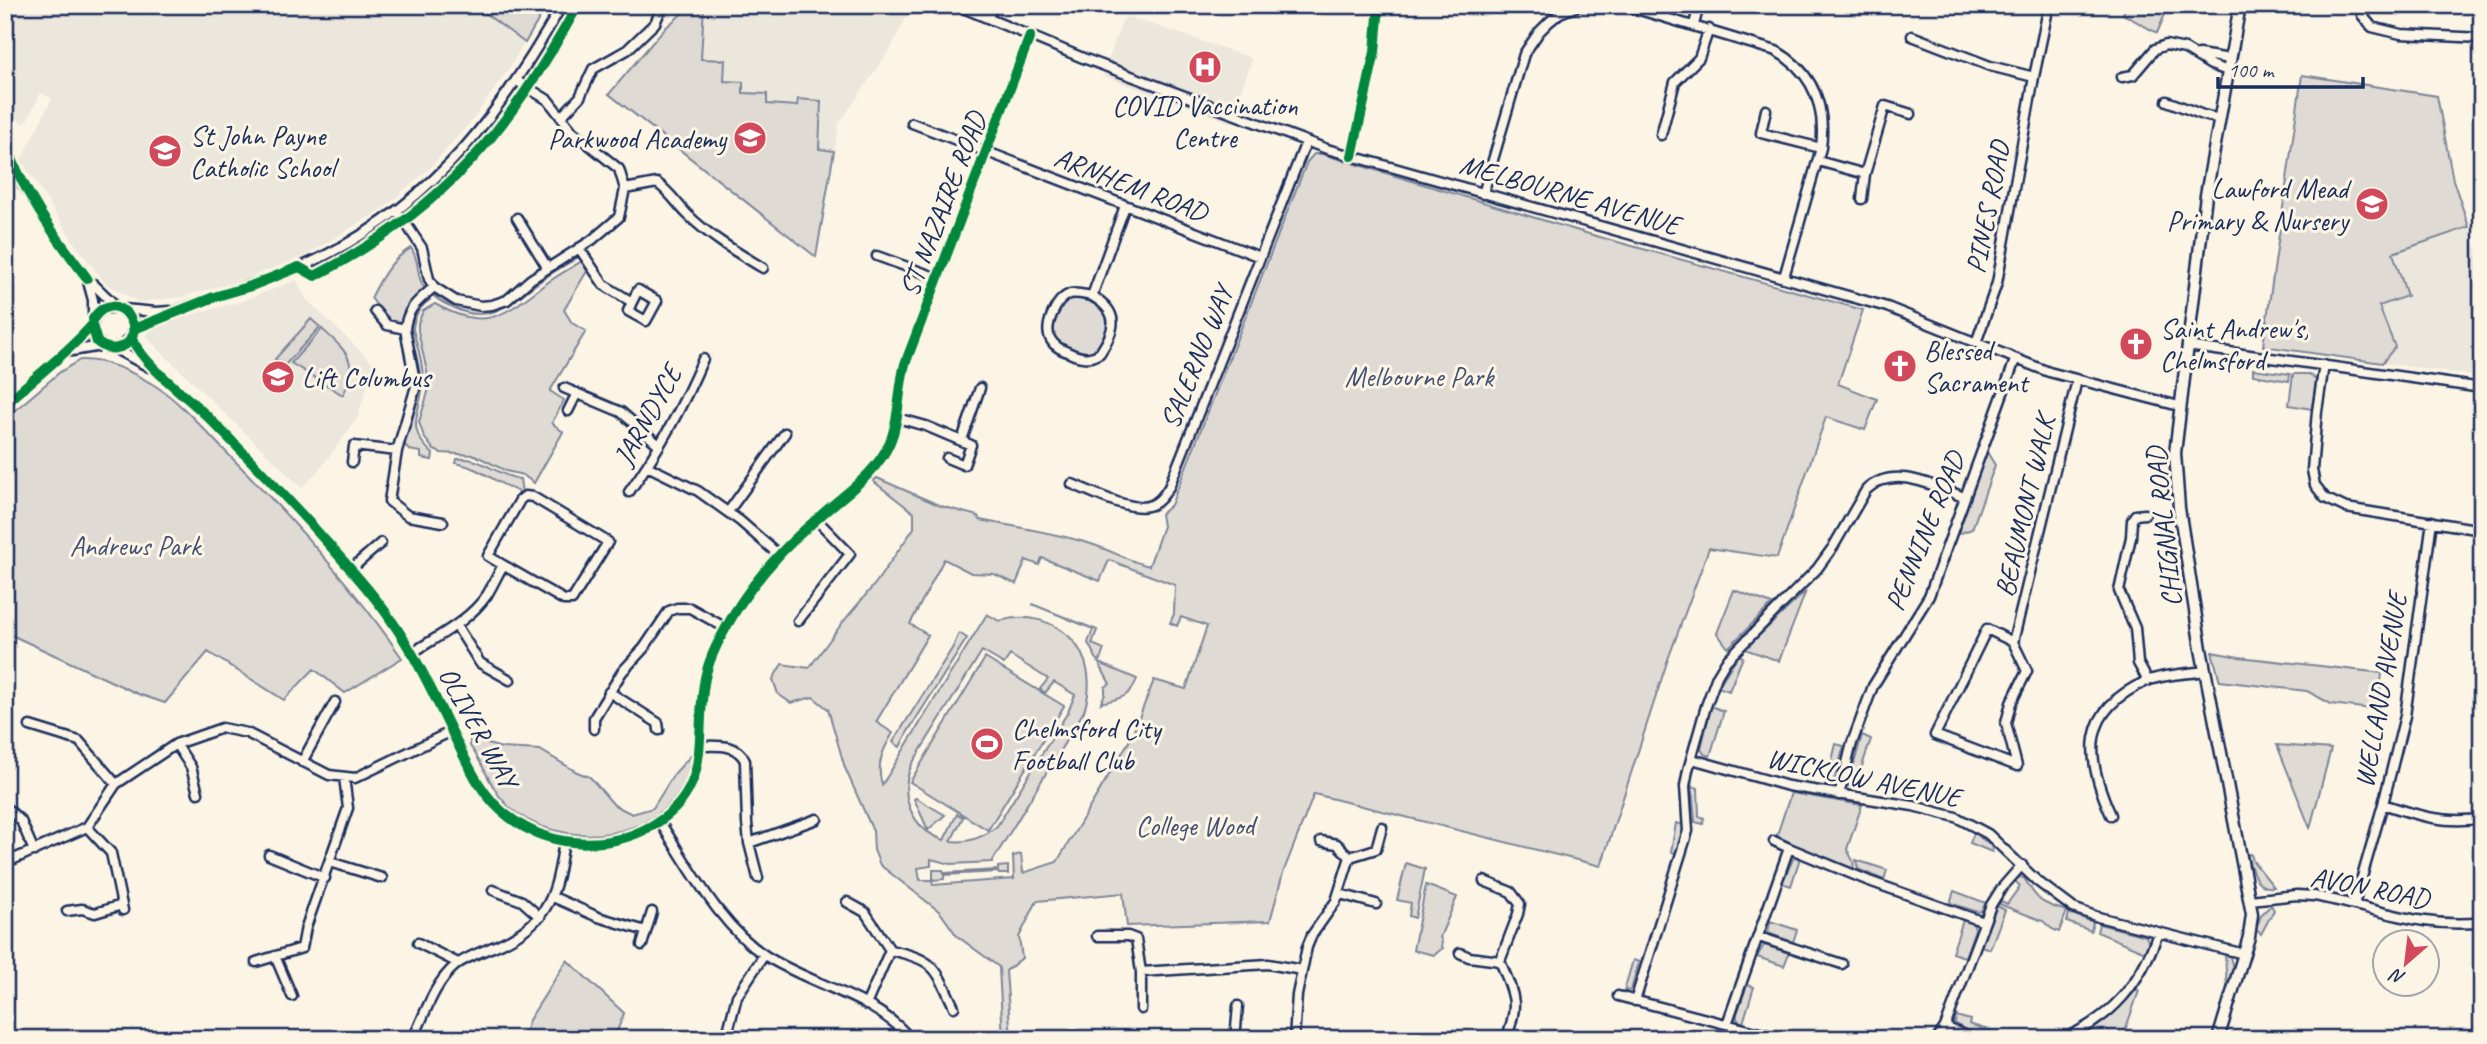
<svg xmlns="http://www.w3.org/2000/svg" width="2487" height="1044" font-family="Caveat,sans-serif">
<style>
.built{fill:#ece7dc}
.green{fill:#dfdbd4;stroke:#7d8599;stroke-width:2;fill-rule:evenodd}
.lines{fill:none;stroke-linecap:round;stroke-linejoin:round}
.minor-casing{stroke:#1b2f5e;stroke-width:13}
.tertiary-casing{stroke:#1b2f5e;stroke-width:15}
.minor{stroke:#fcf5e5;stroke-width:8}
.tertiary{stroke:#fcf5e5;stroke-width:10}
.cycleway-casing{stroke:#fcf5e5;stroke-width:15}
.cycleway{stroke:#00873e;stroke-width:10}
.labels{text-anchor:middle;stroke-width:6;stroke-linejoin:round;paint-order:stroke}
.poi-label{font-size:28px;fill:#1b2f5e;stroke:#fcf5e5;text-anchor:start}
.street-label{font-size:28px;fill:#1b2f5e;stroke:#fcf5e5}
.park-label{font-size:28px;fill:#425176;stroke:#fcf5e5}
</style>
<rect width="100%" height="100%" fill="#fcf5e5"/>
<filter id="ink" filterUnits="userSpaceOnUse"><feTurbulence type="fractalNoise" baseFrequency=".0143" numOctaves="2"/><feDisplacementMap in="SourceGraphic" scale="14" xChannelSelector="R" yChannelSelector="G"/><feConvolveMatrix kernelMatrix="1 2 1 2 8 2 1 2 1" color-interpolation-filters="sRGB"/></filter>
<g filter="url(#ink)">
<path class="built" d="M 5,5 L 547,5 L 510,67 L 474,118 L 429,169 L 384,208 L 305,256 L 242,280 L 182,297 L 139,302 L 105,283 L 75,244 L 21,160 L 52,99 L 41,93 L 25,124 L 6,114 Z
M 692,5 L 912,5 L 891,48 L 839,124 L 816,257 L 609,94 L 663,30 Z
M 1127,16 L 1249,57 L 1252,61 L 1229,122 L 1103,76 L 1122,21 Z
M 2302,75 L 2437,96 L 2453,180 L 2482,266 L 2482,377 L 2263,346 Z
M 297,280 L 306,299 L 374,364 L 357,419 L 323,465 L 302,488 L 146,337 L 147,330 L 153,325 L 242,301 Z"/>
<path class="green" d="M 474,5 L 547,5 L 525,43 Z
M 692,5 L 704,5 L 701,59 L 725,60 L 724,81 L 743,82 L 743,93 L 767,94 L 767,104 L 797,106 L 798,99 L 821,101 L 819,149 L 834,151 L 816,257 L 609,94 L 663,30 Z
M 2126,5 L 2169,5 L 2157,33 L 2123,14 Z
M 2302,75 L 2437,96 L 2453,180 L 2469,227 L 2393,253 L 2407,296 L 2379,306 L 2395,347 L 2382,363 L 2263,346 Z
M 1314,154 L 1322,154 L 1589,234 L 1863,310 L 1838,384 L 1877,399 L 1865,430 L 1826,417 L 1777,558 L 1709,548 L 1667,662 L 1601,866 L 1314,794 L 1283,873 L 1270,921 L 1127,926 L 1123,893 L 1037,901 L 1019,937 L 1022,958 L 1006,971 L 1011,1039 L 1003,1039 L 999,967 L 957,936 L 940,912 L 880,865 L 874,850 L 873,831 L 845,768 L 828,709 L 813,697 L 791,703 L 778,694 L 773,679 L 782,664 L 809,668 L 843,622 L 875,584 L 914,528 L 914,513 L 873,481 L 877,478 L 941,506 L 978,516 L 980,520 C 1016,527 1052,532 1088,543 C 1109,549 1127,561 1149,566 L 1163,526 L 1161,514 L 1171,505 L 1307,162 ZM 1042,558 L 1100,581 L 1109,560 L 1175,585 L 1174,614 L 1170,623 L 1177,626 L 1181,617 L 1207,626 L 1186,689 L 1154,680 L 1131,738 L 1057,862 L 1023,873 L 1021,854 L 1013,856 L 1014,879 L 933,885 L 932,880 L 920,880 L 918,868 L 931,866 L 931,859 L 951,864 L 992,862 L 1084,711 C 1104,653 1057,605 999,621 L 987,614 L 882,785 C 876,765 882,751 893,733 L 876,722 L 928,635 L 910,624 L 944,559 L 971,573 L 994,574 L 1016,584 L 1026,560 L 1039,565 ZM 982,651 L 1004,664 L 1010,655 L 1048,679 L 1040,689 L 1045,693 L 1054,682 L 1075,695 L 1068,712 L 997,826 C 983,838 969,843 951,841 L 963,817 L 957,814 L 944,840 C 911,829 898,795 912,764 Z
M 411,248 C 421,262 415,277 426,290 L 408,306 L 402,325 L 388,320 L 371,298 C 381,278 391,259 411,248 Z
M 575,255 L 579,257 C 567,264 554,271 542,280 C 511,301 491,328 450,306 C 443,303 437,300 432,294 L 467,309 L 493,309 L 507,303 L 539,278 Z
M 582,261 L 587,271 L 564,310 L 572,323 L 586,331 L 550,391 L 564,400 L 552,423 L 563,432 L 534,483 L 523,475 L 506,471 L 475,455 L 441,453 L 434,450 L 424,437 L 419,422 L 428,392 L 428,376 L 418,331 L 418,323 L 423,311 L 435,304 C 483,330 500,319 540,288 C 553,278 567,270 582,261 Z
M 428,296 L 430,300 C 419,307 414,316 413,329 C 417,345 423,361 423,378 C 424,411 401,425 433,454 L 432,460 L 421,458 L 421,452 L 409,450 L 403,442 C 409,423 419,403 420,383 C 421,343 391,332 428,296 Z
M 1071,298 C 1079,297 1084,299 1092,303 C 1117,312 1109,337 1094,352 C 1080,355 1065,349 1055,340 C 1050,326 1058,306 1071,298 Z
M 311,319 L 320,327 L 285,365 L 275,359 Z
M 322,329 C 346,351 360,361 343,395 L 291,363 Z
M 80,360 C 106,359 133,372 154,385 C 181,402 203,429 225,451 C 289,515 351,583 402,658 L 345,693 L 314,669 L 284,700 L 208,652 L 165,703 L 138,694 L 5,632 L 5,419 L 60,372 Z
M 2253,369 L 2290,374 L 2289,381 L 2253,375 Z
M 2293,374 L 2309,374 L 2316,380 L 2312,409 L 2289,405 Z
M 1987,452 L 1995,465 L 1972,529 L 1958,534 Z
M 457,459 C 482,456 496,476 520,479 L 522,493 C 499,485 481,468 456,463 Z
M 1734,590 L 1772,604 L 1728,648 L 1717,633 Z
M 1806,591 L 1779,661 L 1745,649 Z
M 1032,604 L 1097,630 L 1092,644 L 1104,649 L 1099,663 L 1137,679 C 1129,699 1120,698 1101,703 L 1105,694 L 1105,687 L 1110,684 L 1088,643 L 1093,629 Z
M 959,633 L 967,638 L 907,733 L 900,747 L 893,742 L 953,647 Z
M 2212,652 L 2239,657 L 2382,673 L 2378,710 L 2331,704 L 2307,691 L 2220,681 Z
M 1738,655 L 1743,657 L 1729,691 L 1718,687 Z
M 985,658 L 1064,706 L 988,830 L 910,782 Z
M 1711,706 L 1724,711 L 1710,756 L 1704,754 L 1701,749 Z
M 1862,735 L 1871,739 L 1854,790 L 1848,785 Z
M 473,740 L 502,748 L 540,750 L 577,772 L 590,777 L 614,805 L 632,814 L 653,808 L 674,774 L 694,752 C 685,836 575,856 515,812 C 492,795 487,769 470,746 L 470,741 Z
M 1836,744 L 1844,746 L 1833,785 L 1826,785 Z
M 2277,745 L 2331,749 L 2310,828 Z
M 1692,786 L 1698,788 L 1699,816 L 1704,818 L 1703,824 L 1695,822 Z
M 1791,793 L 1862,805 L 1847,849 L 1853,861 L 1854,869 L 1776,838 Z
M 916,798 L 945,815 L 928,830 L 914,799 Z
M 1676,823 L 1684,825 L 1685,829 L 1677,853 L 1671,852 Z
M 1974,833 L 1993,847 L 1992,852 L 1970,843 Z
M 2251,854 L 2253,861 L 2274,887 C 2255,890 2252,869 2247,855 Z
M 1794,857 L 1800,858 L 1791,886 L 1782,883 Z
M 1856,860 L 1887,870 L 1884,880 L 1858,869 Z
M 1406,863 L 1425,869 L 1415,918 L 1409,916 L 1411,903 L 1397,900 Z
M 1008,866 L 1008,874 L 999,874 L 998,872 L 944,875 L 944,879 L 933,880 L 933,870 L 943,870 L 944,873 L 998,870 L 998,867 Z
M 2019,877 L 2024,878 C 2038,902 2042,904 2067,911 L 2059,932 L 2052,929 L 2043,921 L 1999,904 L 2001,901 L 2007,904 L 2020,886 L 2015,881 Z
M 1426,885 L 1457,897 L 1440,937 L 1442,942 L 1441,947 L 1443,948 L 1434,955 L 1413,950 Z
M 1954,891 L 1986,903 L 1981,911 L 1978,912 L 1950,903 Z
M 2271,905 L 2274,910 L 2261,934 L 2256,930 L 2261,915 Z
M 1997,906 L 2005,910 L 1990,949 L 1981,946 Z
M 2069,913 L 2093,922 L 2091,931 L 2067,922 Z
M 1963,920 L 1973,924 L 1975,929 L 1965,957 L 1952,953 Z
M 1770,921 L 1797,930 L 1793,942 L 1768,933 Z
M 2099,924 L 2146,936 L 2149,943 L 2145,952 L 2097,932 Z
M 1764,945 L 1789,953 L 1784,966 L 1757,957 Z
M 2225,954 L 2230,957 L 2233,968 L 2227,988 Z
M 567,960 L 624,1013 L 614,1039 L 523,1039 L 529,1020 Z
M 1633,960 L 1639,962 L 1631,990 L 1624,991 Z
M 1747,985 L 1754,987 L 1743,1023 L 1737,1019 L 1737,1014 Z
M 2137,989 L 2139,991 L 2122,1039 L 2077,1039 L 2113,1014 Z
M 1956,1016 L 1970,1020 L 1969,1024 L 2007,1036 L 2007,1039 C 1988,1039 1970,1035 1955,1023 Z"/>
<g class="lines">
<defs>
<path id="minor" d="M 956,5 L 1083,58 L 1327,149 L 1887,307 L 2049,372 L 2179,406
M 1623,5 L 1776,51 C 1813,72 1826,106 1821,148 L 1784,277
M 2365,5 L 2362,15 L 2372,27 L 2401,34 L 2482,38
M 988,18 L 993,5
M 1694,25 L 1699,5
M 1912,36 L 1990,66 L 2034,77
M 2199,54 L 2230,59
M 2122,77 L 2133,75 L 2155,49 L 2166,45 L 2185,49 L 2211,65 L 2228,71
M 2167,101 L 2203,115 L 2220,119
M 1766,110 L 1761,133 L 1821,148
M 561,117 L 580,97 L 593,69 L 627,50 L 655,23 L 663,5
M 912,123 L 1260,257
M 1661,135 L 1675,82 L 1699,58 L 1709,29
M 5,140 L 23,185 L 49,227 L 87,278 L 117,307 L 128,314 L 133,321 L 132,335 L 121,347 L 106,348 L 93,337 L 93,300 L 87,278
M 1352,156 L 1375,52 L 1379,5
M 1818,161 L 1865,174 L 1885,106 L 1911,114
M 625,189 L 657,183 C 671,193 676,203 687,214 C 709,236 736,252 763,268
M 1483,194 L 1524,54 L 1539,32 L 1549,22 L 1560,13 L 1580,5
M 1862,199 L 1865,174
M 397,210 L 422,248 L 429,279 L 434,287 L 456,301 L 481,306 L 492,305 L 507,300 L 531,279 L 592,240 L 619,217 L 625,189 L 619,169 L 572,131 L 548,100 L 517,81
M 517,218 L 547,267
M 579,248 L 604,285 L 632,302 L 628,311 L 646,321 L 657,301 L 638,290 L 632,302
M 877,256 L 938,278
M 434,287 C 419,300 407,308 405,329 L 416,386 L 397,451 L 389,501 L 408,516 L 443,522
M 1092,296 C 1120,312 1116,329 1100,353 C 1091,359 1083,358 1074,355 C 1066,351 1056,349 1051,340 C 1043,327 1056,299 1070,294 C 1077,292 1085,295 1092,296 L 1125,206
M 124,309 L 156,312 L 170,311
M 375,311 L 387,325 L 405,329
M 93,319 L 103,309 L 117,307
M 134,329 L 144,324 C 167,315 190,305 214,297 C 252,284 292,273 328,254 C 439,197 502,111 562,5
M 131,338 C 149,371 183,392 209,418 C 252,461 292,503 332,548 C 352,571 374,594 391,620 C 415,654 433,693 451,730 C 467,762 480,796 509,817 C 552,850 614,851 658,822 C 714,786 694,732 705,678 C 710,654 723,633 735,612 C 757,577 786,545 818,518 C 844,494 876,475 890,442 C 900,418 898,390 905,364 L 1030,36
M 1976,343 L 1997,283 L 2034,77 L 2049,5
M 2187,346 L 2482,388
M 115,349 L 149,367
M 66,352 L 101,346
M 2324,365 L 2317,411 L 2312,470 L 2315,485 L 2325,498 L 2346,508 L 2482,530
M 564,388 L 621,412 L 659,445
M 5,405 C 33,378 66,355 92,325
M 568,411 L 577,393
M 897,418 L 926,426 L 971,445 L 964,465 L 947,458
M 962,440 L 980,388
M 352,462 L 354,446 L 397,451
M 647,466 L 698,491 L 740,521 L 779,555
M 1072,484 C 1090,491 1129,511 1148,506 C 1158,504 1164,495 1169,487 L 1306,142
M 629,492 C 659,450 683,406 703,359
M 728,512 L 785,433
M 2145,514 L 2135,515 L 2132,520 L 2131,537 L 2119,591 L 2135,628 L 2138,663 L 2148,681
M 351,569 L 381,543
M 798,621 L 850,554 L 816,519
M 456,625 L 480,663 L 510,680
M 1987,629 L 2013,642 L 2027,671 L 2011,703 L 2006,723 L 2017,766 L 1935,735 Z
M 2013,642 L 2077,380
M 412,653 C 438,636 469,621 487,595 C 493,585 498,574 503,565 L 488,556 L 520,500 L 525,496 L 533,497 L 608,542 L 572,600 L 564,600 L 503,565
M 609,692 L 658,723 L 659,730
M 30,726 L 79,741 L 116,784
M 594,729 L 594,718 L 622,672 L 644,648 L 669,611 L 677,608 L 690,608 L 726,628
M 176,744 L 191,767 L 198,793
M 700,746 C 718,746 737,743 745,761 L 747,823 L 749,843 L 817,819
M 1692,759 L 1788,786 L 1913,806 L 1956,817 L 1988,834 L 2037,881 L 2073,908 L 2098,917 L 2244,954
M 302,762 L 335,702
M 1839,795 L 1852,743 L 1873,686 L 1929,596 L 2015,360
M 2383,804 C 2416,815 2447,825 2482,818
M 5,807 L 21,821 L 34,851
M 2111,815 C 2085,758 2080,710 2147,681 C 2164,674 2187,674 2205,671
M 659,821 C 690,867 719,926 766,956 C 809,984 880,999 910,1039
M 87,827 L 111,853 L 123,910
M 1774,841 L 1789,848
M 749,843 L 758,878
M 269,855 L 325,878
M 1350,857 L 1376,849 L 1382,827
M 330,862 L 382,878
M 5,863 L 87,827 L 116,784 L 176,744 L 222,728 L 247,733 L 329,775 L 355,778 L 452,731
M 1484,881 L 1511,892 L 1520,904 L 1518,914 L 1500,961 C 1514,995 1520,1003 1506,1039
M 493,890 L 522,901 L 540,917
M 1340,894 L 1376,904
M 553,897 L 598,917 L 646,931
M 2250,900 L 2297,895 L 2314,896 C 2371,906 2423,930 2482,922
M 847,902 L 865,912 L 890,950
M 2354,905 L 2383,804 L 2405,716 L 2432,521
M 67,911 L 82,909 L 95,913 L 122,905
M 1097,936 L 1128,936 L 1136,939 L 1141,972 L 1268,964 L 1302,970
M 1759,937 L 1842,964
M 418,943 L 458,963
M 642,945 L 652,912
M 1460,953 L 1469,957 L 1500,961
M 275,956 L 292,996
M 256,962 L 302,948 L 306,927 L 348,808 L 344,777
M 1141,972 L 1141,1009
M 1618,996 L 1783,1039
M 1635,1001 L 1688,831 L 1685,786 L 1688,770 L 1706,706 L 1717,676 L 1726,661 L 1817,569 L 1833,547 L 1866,490 C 1894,464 1933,486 1964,497
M 866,1005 L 890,950 C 936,960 935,967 954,1007
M 1727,1024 L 1789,848 L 1869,881 L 1984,922
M 1945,1027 L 1973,1039
M 413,1039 C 425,1014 434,983 456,965 C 468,956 486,950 500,944 C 552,920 556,892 564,841
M 726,1039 L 737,996 L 764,955
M 1235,1039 L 1238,1006
M 1294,1039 L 1297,995 L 1307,947 L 1312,935 L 1336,901 L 1350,857 L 1337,844 L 1321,841
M 1937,1039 L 1945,1027 L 1991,905 L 2001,889 L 2022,865
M 2063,1039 C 2114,1016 2140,984 2158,933"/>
<path id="tertiary" d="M 2218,1039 L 2249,937 L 2252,914 L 2201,649 L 2179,508 L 2175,453 L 2206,195 L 2240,5"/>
</defs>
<use href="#minor" class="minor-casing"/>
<use href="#tertiary" class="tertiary-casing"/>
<use href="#minor" class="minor"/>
<use href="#tertiary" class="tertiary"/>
<defs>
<path id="cycleway" d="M 5,140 C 22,192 54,235 87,278
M 1352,156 L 1375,52 L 1379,5
M 92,325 L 97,342 C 103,347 109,350 117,348 C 155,339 118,281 93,319
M 134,329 L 214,297 L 251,286 L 299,267 L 315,276 C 444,210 509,130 578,5
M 131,338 C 149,371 183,392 209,418 C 252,461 292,503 332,548 C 352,571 374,594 391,620 C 415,654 433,693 451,730 C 467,762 480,796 509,817 C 552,850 614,851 658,822 C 714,786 694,732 705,678 C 710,654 723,633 735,612 C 757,577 786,545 818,518 C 844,494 876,475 890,442 C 900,418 898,390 905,364 L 1030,36
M 5,405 C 33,378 66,355 92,325"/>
</defs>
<use href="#cycleway" class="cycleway-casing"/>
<use href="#cycleway" class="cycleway"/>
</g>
</g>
<defs>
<symbol id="hospital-disc" viewBox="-11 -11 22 22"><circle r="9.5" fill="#d1495b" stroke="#fcf5e5"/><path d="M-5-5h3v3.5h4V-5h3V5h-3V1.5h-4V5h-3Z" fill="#fff"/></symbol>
<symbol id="school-disc" viewBox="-11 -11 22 22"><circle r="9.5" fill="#d1495b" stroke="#fcf5e5"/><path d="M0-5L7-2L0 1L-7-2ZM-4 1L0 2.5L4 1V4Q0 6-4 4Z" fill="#fff"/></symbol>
<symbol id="church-disc" viewBox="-11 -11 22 22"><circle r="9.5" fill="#d1495b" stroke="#fcf5e5"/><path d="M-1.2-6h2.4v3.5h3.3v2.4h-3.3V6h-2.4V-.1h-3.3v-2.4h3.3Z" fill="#fff"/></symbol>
<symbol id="stadium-disc" viewBox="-11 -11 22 22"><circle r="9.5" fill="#d1495b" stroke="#fcf5e5"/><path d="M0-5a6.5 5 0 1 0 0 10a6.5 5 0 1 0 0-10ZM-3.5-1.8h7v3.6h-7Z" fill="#fff"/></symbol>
</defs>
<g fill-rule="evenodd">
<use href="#hospital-disc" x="1186" y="48" width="38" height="38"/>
<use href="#school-disc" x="731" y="119" width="38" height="38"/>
<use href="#school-disc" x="146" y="132" width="38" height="38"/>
<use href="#school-disc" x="2353" y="185" width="38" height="38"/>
<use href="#church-disc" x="2117" y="325" width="38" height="38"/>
<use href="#church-disc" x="1881" y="347" width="38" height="38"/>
<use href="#school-disc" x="259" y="358" width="38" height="38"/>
<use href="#stadium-disc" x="968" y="725" width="38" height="38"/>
</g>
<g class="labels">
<g class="poi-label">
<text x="1205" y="115" text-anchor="middle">COVID Vaccination<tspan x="1205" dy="32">Centre</tspan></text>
<text x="190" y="145">St John Payne<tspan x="190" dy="32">Catholic School</tspan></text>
<text x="726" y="148" text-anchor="end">Parkwood Academy</text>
<text x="2348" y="198" text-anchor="end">Lawford Mead<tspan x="2348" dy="32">Primary &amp; Nursery</tspan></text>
<text x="2160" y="338">Saint Andrew's,<tspan x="2160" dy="32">Chelmsford</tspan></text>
<text x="1924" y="360">Blessed<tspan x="1924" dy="32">Sacrament</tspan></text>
<text x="302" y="387">Lift Columbus</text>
<text x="1012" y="738">Chelmsford City<tspan x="1012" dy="32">Football Club</tspan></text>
</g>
<g class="street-label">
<text transform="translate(1131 184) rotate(21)" y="10">ARNHEM ROAD</text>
<text transform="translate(1570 194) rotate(16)" y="10">MELBOURNE AVENUE</text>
<text transform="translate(942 204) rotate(-69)" y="10">ST NAZAIRE ROAD</text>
<text transform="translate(1987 207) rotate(-79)" y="10">PINES ROAD</text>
<text transform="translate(1196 357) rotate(-68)" y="10">SALERNO WAY</text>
<text transform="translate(647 415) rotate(-61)" y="10">JARNDYCE</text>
<text transform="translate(2024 506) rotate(-77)" y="10">BEAUMONT WALK</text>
<text transform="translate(2163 527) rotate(-96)" y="10">CHIGNAL ROAD</text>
<text transform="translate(1924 531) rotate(-68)" y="10">PENNINE ROAD</text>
<text transform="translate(2380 690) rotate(-80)" y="10">WELLAND AVENUE</text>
<text transform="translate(479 727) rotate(61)" y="10">OLIVER WAY</text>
<text transform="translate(1864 777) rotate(12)" y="10">WICKLOW AVENUE</text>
<text transform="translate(2370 887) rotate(11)" y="10">AVON ROAD</text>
</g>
<g class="park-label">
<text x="1419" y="386">Melbourne Park</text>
<text x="135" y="555">Andrews Park</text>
<text x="1195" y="835">College Wood</text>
</g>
</g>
<rect width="2487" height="1044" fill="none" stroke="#fcf5e5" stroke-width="28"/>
<rect x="14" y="14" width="2459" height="1016" fill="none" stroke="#1b2f5e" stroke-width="2.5" filter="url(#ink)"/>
<g transform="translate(2406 963) rotate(208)"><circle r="33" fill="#fcf5e5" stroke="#a2a6af" stroke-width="2"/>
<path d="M0-5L12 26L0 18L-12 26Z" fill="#d1495b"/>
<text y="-10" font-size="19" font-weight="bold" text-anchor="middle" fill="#1b2f5e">N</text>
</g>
<path d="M2218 77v10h145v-10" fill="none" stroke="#1b2f5e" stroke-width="3.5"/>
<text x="2228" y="77" font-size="21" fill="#1b2f5e" stroke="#fcf5e5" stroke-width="5" paint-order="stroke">100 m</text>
</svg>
